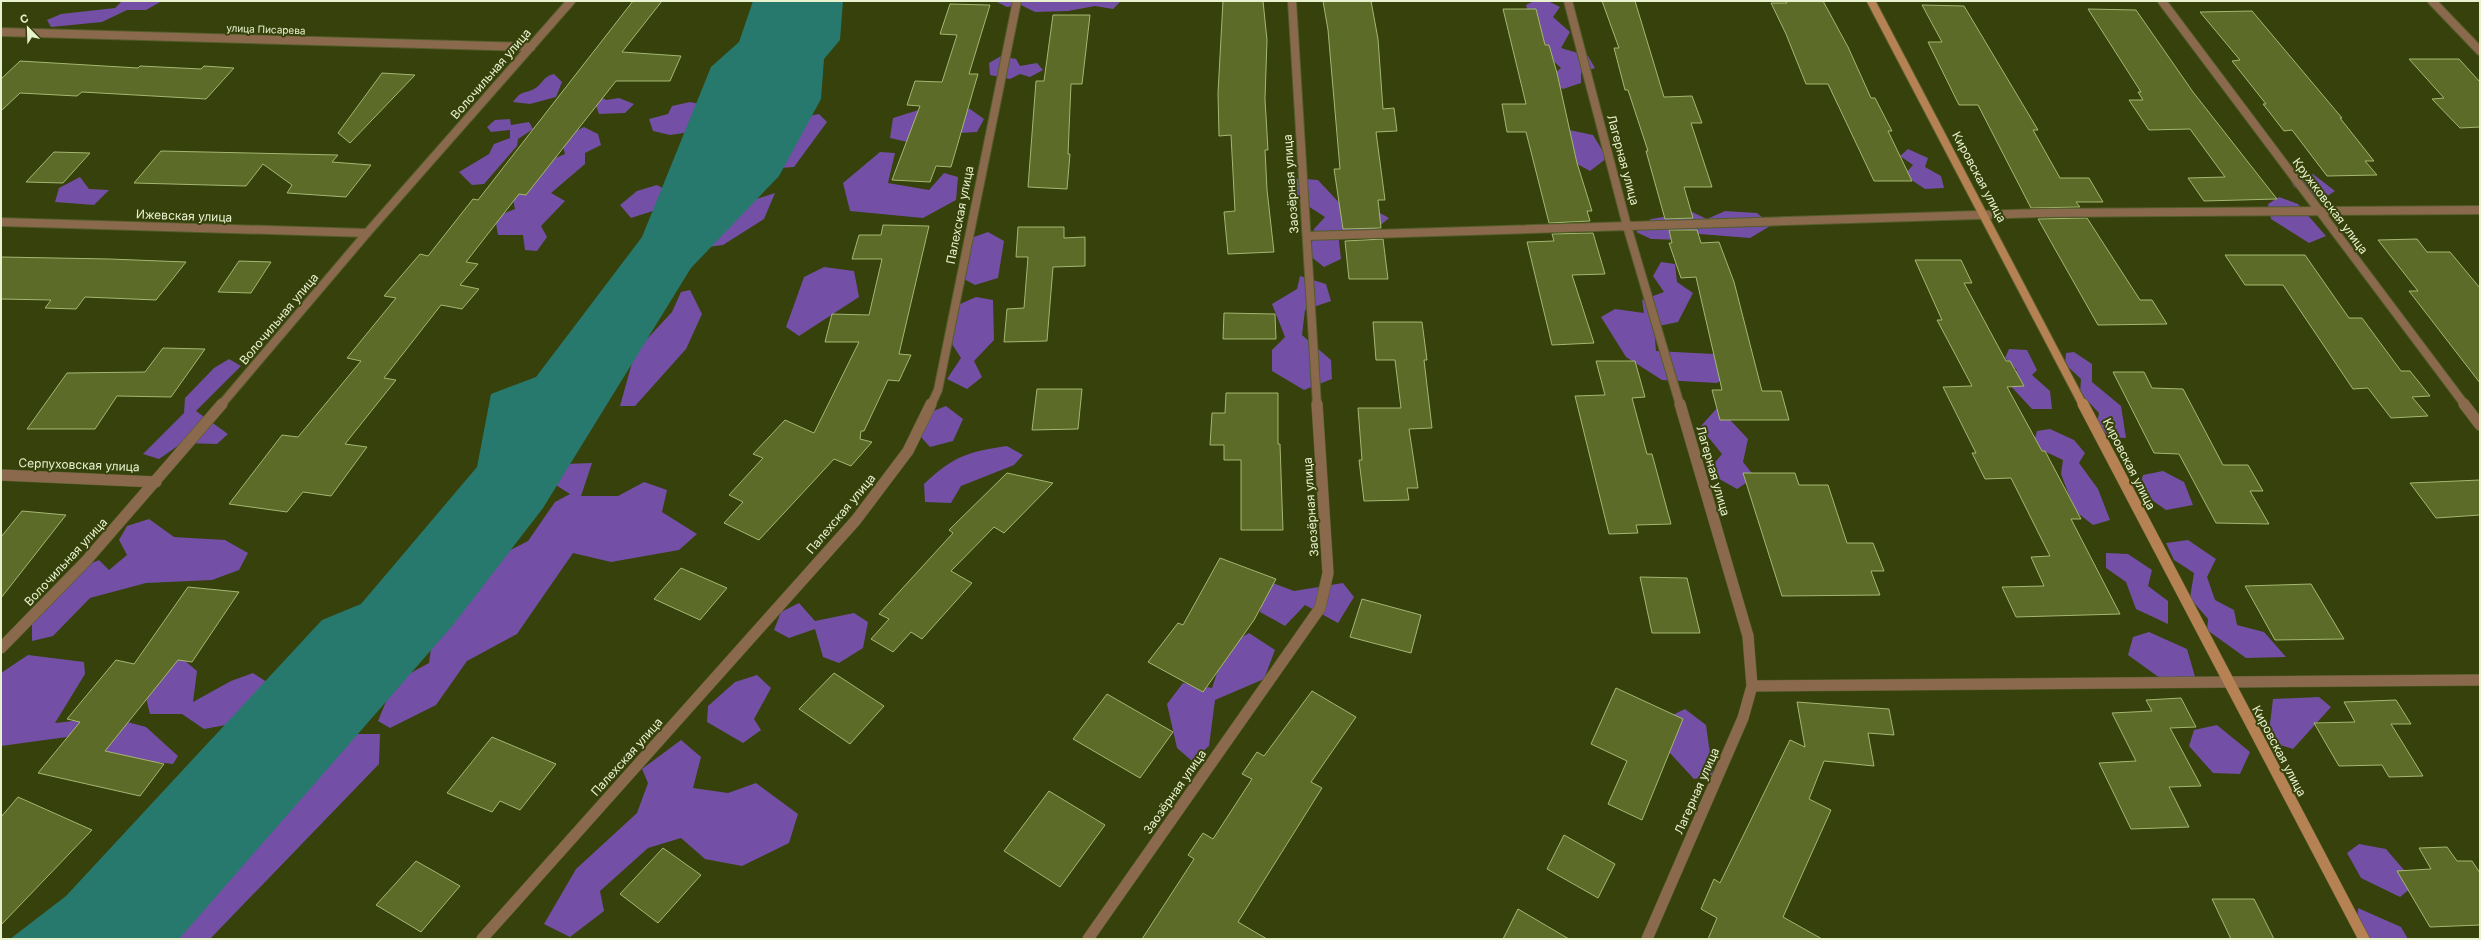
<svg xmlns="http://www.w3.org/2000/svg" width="2481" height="940" font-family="Inter,sans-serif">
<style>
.forest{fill:#7350a5}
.water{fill:#28796d}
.building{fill:#5c6c28;stroke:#a4b771}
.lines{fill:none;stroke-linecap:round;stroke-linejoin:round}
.street-far1-casing{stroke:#525d2a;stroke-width:10}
.street-casing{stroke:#525d2a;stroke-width:12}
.secondary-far1-casing{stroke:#525d2a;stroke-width:10}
.secondary-casing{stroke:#525d2a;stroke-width:12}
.street-far1{stroke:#8b694d;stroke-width:8}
.street{stroke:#8b694d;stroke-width:11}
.secondary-far1{stroke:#b68153;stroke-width:8}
.secondary{stroke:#b68153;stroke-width:11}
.labels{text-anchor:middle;stroke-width:4;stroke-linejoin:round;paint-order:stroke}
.far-street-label{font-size:10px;fill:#e8f2cf;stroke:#36410b}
.street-label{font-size:12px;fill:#e8f2cf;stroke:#36410b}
</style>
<rect width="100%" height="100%" fill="#36410b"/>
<path class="forest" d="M 122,1 L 162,1 L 146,10 L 127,10 L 102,22 L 51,27 L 47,20 L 61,14 L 115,8 Z
M 995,1 L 1121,1 L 1113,9 L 1095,6 L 1068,11 L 1035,12 L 1021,5 L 1007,7 Z
M 1534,1 L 1548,1 L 1560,7 L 1553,17 L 1570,32 L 1561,48 L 1588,56 L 1595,68 L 1581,73 L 1581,83 L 1563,89 L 1546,80 L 1561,68 L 1548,56 L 1550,46 L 1537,41 L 1526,5 Z
M 1001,56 L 1016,59 L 1020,66 L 1037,63 L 1043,70 L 1030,77 L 1020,74 L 1010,79 L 990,75 L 989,63 Z
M 554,74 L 562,82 L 556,97 L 530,104 L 513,102 C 523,89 522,95 534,89 C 542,85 543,76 554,74 Z
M 591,91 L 606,100 L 619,98 L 634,104 L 625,113 L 599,114 Z
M 690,102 L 710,106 L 697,131 L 670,135 L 653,131 L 649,119 L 668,114 L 672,106 Z
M 925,108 L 970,109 L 984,119 L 977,132 L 940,134 L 916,144 L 890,138 L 893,118 Z
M 819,114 L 827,122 L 794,167 L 779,168 L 804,117 Z
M 510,119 L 511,125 L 529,122 L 533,129 L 518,139 L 517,146 L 484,184 L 472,185 L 459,172 L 489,154 L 494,144 L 510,138 L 510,130 L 491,132 L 487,127 L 495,120 Z
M 584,127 L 598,134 L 601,145 L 585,153 L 585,164 L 551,193 L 565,201 L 541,226 L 547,237 L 537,251 L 525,250 L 523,235 L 498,235 L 495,217 L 515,209 L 512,195 L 541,164 L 565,154 L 561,138 Z
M 1569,130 L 1593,135 L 1607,158 L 1590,171 L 1566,158 Z
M 1908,149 L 1928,158 L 1925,167 L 1941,176 L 1944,188 L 1925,189 L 1904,175 L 1913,165 L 1900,156 Z
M 880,152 L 895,153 L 888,183 L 929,190 L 944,173 L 958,177 L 956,200 L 923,218 L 850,211 L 843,183 Z
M 2313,174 L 2335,191 L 2321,200 L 2294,187 L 2288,175 Z
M 80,177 L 89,189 L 109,190 L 94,205 L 55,202 L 59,188 Z
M 1292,178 L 1318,180 L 1345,209 L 1369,207 L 1389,218 L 1375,230 L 1338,233 L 1341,259 L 1324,267 L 1310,256 L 1314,229 L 1325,217 L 1294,197 Z
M 657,185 L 668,191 L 659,209 L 631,218 L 620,205 L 637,191 Z
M 775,193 L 764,219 L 723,245 L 707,247 L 747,202 Z
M 2279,197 L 2298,204 L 2326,236 L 2309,243 L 2271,219 L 2268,204 Z
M 1725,211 L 1757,213 L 1772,225 L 1750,238 L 1699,234 L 1685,240 L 1651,239 L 1636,232 L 1651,219 L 1692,212 L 1707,219 Z
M 988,232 L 1004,241 L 998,278 L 975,285 L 964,279 L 971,238 Z
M 1661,262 L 1675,264 L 1677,282 L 1693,293 L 1678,322 L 1654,327 L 1656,351 L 1714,354 L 1732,370 L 1717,383 L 1662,380 L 1626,357 L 1601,317 L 1615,309 L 1644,313 L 1642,300 L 1664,292 L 1653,276 Z
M 824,267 L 854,271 L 859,297 L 799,336 L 786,327 L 804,277 Z
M 1300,276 L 1326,284 L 1331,301 L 1305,310 L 1302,335 L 1331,360 L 1332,379 L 1304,390 L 1272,371 L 1272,350 L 1285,337 L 1272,304 L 1297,289 Z
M 690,290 L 702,314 L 686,349 L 635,406 L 620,406 L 635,352 L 672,312 L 681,292 Z
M 976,297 L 993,300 L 994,340 L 974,361 L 982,377 L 967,389 L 947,379 L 961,358 L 952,344 L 960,304 Z
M 2009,349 L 2027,350 L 2037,370 L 2032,375 L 2050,391 L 2052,409 L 2032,409 L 2006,381 L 2017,370 L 2005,358 Z
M 2074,352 L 2092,364 L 2092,382 L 2121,406 L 2126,438 L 2109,437 L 2097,423 L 2099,413 L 2080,393 L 2081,379 L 2065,364 L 2066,353 Z
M 229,359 L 241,366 L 196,411 L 228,434 L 217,444 L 182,443 L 159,459 L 143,454 L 184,413 L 185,398 L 214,368 Z
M 946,406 L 963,419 L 953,441 L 930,447 L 921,437 L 931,412 Z
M 1718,407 L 1748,439 L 1743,462 L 1755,477 L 1737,489 L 1707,472 L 1722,454 L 1700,427 Z
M 2050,429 L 2074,440 L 2085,453 L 2079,463 L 2098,489 L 2110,520 L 2093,525 L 2075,511 L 2061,474 L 2063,460 L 2033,446 L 2037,431 Z
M 1007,446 L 1023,455 L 1014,465 L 961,486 L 951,503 L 925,502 L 924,484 C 954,456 967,452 1007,446 Z
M 592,463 L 581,496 L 618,496 L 644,482 L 667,490 L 662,512 L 697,534 L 679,550 L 611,562 L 573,553 L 517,634 L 467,661 L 436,705 L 390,728 L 378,721 L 394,682 L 429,663 L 433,634 L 493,559 L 528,541 L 555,502 L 570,494 L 551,482 L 564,464 Z
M 2163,471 L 2184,482 L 2193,505 L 2166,510 L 2139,491 L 2143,475 Z
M 149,519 L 174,537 L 225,540 L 248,553 L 239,570 L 212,580 L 146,583 L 90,598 L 53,636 L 32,641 L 32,613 L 73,571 L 99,560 L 109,570 L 127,555 L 119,540 L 127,526 Z
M 2188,540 L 2216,559 L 2207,577 L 2215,600 L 2234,610 L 2237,625 L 2264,632 L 2286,657 L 2246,658 L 2207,630 L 2208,619 L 2190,598 L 2194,573 L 2174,560 L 2166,543 Z
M 2106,553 L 2128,554 L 2152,570 L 2148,586 L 2168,601 L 2168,624 L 2136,609 L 2126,582 L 2106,568 Z
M 1265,580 L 1294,591 L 1343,583 L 1354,597 L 1338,623 L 1305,605 L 1285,626 L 1260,612 Z
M 799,603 L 815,621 L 854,613 L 868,622 L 863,648 L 839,663 L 823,657 L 815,629 L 789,638 L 774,630 L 781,612 Z
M 2149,632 L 2187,649 L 2196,680 L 2171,686 L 2128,655 L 2133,637 Z
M 1249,633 L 1275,650 L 1264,679 L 1215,700 L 1209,746 L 1192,761 L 1177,748 L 1167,704 L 1183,683 L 1212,688 L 1226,646 Z
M 28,655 L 84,662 L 85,674 L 55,723 L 109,717 L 146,727 L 178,756 L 173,764 L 92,755 L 74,736 L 1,746 L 1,673 Z
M 178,655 L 197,671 L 193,702 L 231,681 L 253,673 L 270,684 L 237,723 L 204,729 L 182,714 L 150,714 L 142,682 Z
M 757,675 L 771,688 L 754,719 L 761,730 L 743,743 L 707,722 L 708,706 L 735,682 Z
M 2319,697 L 2331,707 L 2293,749 L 2268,741 L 2273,699 Z
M 1685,709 L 1706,725 L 1713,775 L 1694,779 L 1656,738 L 1662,720 Z
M 2217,725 L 2250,752 L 2240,774 L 2213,773 L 2189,746 L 2194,730 Z
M 345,734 L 380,734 L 379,764 L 210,939 L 167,939 Z
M 681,740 L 701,757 L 693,788 L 728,793 L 756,783 L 798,814 L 789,843 L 742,866 L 705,859 L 681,838 L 648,848 L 600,891 L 604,911 L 570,937 L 544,924 L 576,869 L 637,813 L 648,783 L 642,769 Z
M 2359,844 L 2386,849 L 2416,884 L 2400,897 L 2361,878 L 2347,853 Z
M 2358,908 L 2401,927 L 2408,939 L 2359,939 L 2356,937 Z"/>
<path class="water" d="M 753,1 L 843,1 L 840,40 L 824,59 L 821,99 L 779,176 L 691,268 L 543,508 L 453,625 L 179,939 L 10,939 L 66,896 L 322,620 L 361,604 L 477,467 L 491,394 L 536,377 L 642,237 L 711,67 L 739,42 Z"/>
<path class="building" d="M 633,1 L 662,1 L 622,52 L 681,56 L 670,81 L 616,81 L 526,195 L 519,194 L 466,262 L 478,264 L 460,285 L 479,289 L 462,309 L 441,305 L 384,378 L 396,380 L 345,444 L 367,447 L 331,496 L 303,492 L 287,512 L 229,504 L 282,435 L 298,437 L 361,361 L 347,358 L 396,298 L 384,296 L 420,254 L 428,256 L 473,199 L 478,200 Z
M 1223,1 L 1263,1 L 1267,40 L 1265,99 L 1268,150 L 1265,150 L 1267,190 L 1274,252 L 1228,254 L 1224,212 L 1235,211 L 1231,135 L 1219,136 L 1218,93 Z
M 1323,1 L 1371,1 L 1378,39 L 1383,109 L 1394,108 L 1397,131 L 1376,132 L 1385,200 L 1378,200 L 1381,228 L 1343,229 L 1334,169 L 1340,169 L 1328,30 Z
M 1602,1 L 1635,1 L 1664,97 L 1692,96 L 1702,123 L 1691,123 L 1712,187 L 1684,187 L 1693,218 L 1665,219 L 1646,151 L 1648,151 L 1628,90 L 1625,90 L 1614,48 L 1619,48 Z
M 1786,1 L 1823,1 L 1848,47 L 1871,98 L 1875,98 L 1892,131 L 1888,131 L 1912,181 L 1874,181 L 1828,84 L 1806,84 L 1786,34 L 1771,3 L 1787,3 Z
M 950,4 L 990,5 L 969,74 L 978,74 L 951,167 L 936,166 L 930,182 L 892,180 L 920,106 L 907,105 L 915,81 L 942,82 L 957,35 L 940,34 Z
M 1922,5 L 1964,6 L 2038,130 L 2033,130 L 2060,178 L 2089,178 L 2103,202 L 2076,202 L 2080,207 L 2031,208 L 1978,105 L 1959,105 L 1928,42 L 1942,42 Z
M 1503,9 L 1536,9 L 1545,45 L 1549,45 L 1557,73 L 1577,163 L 1592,211 L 1587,211 L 1590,221 L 1549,223 L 1526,132 L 1507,132 L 1502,104 L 1526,104 Z
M 2088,9 L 2136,10 L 2193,92 L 2277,199 L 2204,201 L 2188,178 L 2225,177 L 2190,129 L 2149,130 L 2129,100 L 2143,100 L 2138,92 L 2141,92 Z
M 2252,11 L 2342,118 L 2340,118 L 2374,161 L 2365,161 L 2377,175 L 2327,176 L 2292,130 L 2284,131 L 2263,104 L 2266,104 L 2232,61 L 2240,60 L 2200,12 Z
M 1053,15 L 1090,15 L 1082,84 L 1071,84 L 1068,154 L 1070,154 L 1067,189 L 1028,187 L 1036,81 L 1044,81 Z
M 2409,59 L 2459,59 L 2480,82 L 2480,127 L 2460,128 L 2432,99 L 2444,98 Z
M 20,61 L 138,68 L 140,66 L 201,69 L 204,66 L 234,68 L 206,99 L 82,92 L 77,96 L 20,93 L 1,111 L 1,79 Z
M 382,73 L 415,75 L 350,143 L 338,133 Z
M 161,151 L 338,155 L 332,162 L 371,165 L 346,197 L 287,193 L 292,185 L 263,164 L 246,186 L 134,183 Z
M 54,152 L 90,153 L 63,183 L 26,182 Z
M 2087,218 L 2140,300 L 2152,300 L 2167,324 L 2098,325 L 2038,219 Z
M 883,225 L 929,226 L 899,354 L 911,355 L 899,381 L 888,380 L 864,431 L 861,431 L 860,439 L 872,442 L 851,466 L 834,459 L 759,540 L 724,523 L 743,502 L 729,495 L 763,458 L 753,454 L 785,420 L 814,433 L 859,342 L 825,342 L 832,314 L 869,315 L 882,259 L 852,259 L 859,235 L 881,235 Z
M 1018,227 L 1064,227 L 1064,238 L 1085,237 L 1085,266 L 1053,267 L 1047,341 L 1004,342 L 1007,309 L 1024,308 L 1028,257 L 1016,257 Z
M 1669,230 L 1697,230 L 1701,243 L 1719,242 L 1734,282 L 1762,391 L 1781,391 L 1789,420 L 1720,420 L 1712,390 L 1722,390 L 1696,277 L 1681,278 L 1669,243 L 1672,243 Z
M 1593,233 L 1605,274 L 1572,275 L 1594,343 L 1552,345 L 1527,242 L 1554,241 L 1552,234 Z
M 1383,239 L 1388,279 L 1349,279 L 1345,241 Z
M 2417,239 L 2427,252 L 2450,252 L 2480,288 L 2480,383 L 2409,291 L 2418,291 L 2378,240 Z
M 2225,255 L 2305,255 L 2349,318 L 2362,318 L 2401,371 L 2410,371 L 2430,396 L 2412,397 L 2428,416 L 2391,418 L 2368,388 L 2353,389 L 2283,285 L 2245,285 Z
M 1,257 L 110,259 L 186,262 L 156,300 L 85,297 L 76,309 L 45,308 L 51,300 L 1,299 Z
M 1915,260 L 1961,260 L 1972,283 L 1964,283 L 2006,361 L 2010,361 L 2024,386 L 2007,387 L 2042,451 L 2045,451 L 2081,519 L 2071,519 L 2120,614 L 2016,617 L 2002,587 L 2044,586 L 2031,557 L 2050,556 L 2011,478 L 1985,479 L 1972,453 L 1976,453 L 1943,387 L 1972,386 L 1937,320 L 1942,320 Z
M 239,261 L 271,262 L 251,293 L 218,292 Z
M 1224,313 L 1275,314 L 1276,339 L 1223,339 Z
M 1373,322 L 1422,322 L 1427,360 L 1424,360 L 1432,428 L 1409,429 L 1418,488 L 1407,488 L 1409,500 L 1364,501 L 1359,460 L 1362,460 L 1358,408 L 1401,408 L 1395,360 L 1376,360 Z
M 163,348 L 205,349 L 171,397 L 117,396 L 95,429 L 27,429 L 67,373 L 145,372 Z
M 1596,361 L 1635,361 L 1645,397 L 1632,398 L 1647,454 L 1652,454 L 1671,524 L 1636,525 L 1638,533 L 1609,534 L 1575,396 L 1605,395 Z
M 2113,372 L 2144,372 L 2152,388 L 2183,389 L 2223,465 L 2248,465 L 2263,491 L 2250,491 L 2269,524 L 2216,523 L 2179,454 L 2154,453 Z
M 1037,389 L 1082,389 L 1078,429 L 1032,430 Z
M 1226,393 L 1278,393 L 1278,444 L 1280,444 L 1283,530 L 1241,530 L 1241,460 L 1224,460 L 1224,445 L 1210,445 L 1212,413 L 1225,413 Z
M 1007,473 L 1053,483 L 1004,533 L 994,527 L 951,571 L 972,583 L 922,639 L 911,632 L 893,652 L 871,639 L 889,619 L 879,614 L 953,533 L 949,530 Z
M 1743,473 L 1795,473 L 1799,485 L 1828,485 L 1847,543 L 1873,543 L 1884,571 L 1871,571 L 1880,595 L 1782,596 Z
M 2480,480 L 2480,515 L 2436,518 L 2410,483 Z
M 22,511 L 66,515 L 1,598 L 1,537 Z
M 1220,558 L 1276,579 L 1254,620 L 1203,692 L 1148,662 L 1178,623 L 1183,625 Z
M 681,568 L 727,588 L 700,620 L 654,599 Z
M 1640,577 L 1687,578 L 1700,633 L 1652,633 Z
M 2311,584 L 2344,639 L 2275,640 L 2245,586 Z
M 188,587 L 239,592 L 192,662 L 178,660 L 105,751 L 164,764 L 140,796 L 38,773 L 80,722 L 67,719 L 116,660 L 134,664 Z
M 1362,599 L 1421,615 L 1411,653 L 1350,637 Z
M 834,673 L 884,706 L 850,744 L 799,709 Z
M 1616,688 L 1683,719 L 1642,820 L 1608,804 L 1627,761 L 1591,744 Z
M 1312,691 L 1356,717 L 1311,782 L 1322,788 L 1238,922 L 1267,939 L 1142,939 L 1194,859 L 1188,855 L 1203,833 L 1213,839 L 1252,779 L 1242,774 L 1257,752 L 1264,756 Z
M 1107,694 L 1173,732 L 1140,778 L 1073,739 Z
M 2181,698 L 2196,727 L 2170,728 L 2201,786 L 2169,787 L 2189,827 L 2131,829 L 2099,763 L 2136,761 L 2112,713 L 2152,711 L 2146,700 Z
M 2396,700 L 2411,724 L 2391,724 L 2423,776 L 2389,777 L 2382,765 L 2339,766 L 2314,723 L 2355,722 L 2344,702 Z
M 1797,702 L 1889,709 L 1894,735 L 1868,733 L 1874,766 L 1824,761 L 1809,799 L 1831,810 L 1783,917 L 1822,939 L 1708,939 L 1717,918 L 1701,909 L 1714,879 L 1720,883 L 1790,740 L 1805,747 Z
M 492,737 L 556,764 L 520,810 L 500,801 L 492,812 L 447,793 Z
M 1049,791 L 1105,825 L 1060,887 L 1004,851 Z
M 18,797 L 92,830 L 1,925 L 1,817 Z
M 1564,835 L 1615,864 L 1598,898 L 1547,869 Z
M 2447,847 L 2457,861 L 2472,861 L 2480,873 L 2480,925 L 2430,927 L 2397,871 L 2431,869 L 2419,848 Z
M 663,848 L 701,875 L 658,923 L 620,894 Z
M 416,861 L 460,886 L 421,932 L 376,905 Z
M 2212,899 L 2254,899 L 2274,939 L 2231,939 Z
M 1518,909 L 1569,939 L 1503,939 Z"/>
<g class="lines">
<defs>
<path id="street-far1" d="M 1292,1 L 1317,405
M 1568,1 L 1627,226 L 1680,405
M 2162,1 L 2465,405
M 2432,1 L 2480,51
M 1,32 L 531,47
M 1,222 L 367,233
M 1307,236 L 2040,213 L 2480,210
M 221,405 L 367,233 L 571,1
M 931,405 L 938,390 L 1017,1"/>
<path id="street" d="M 2464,404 L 2480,425
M 1,475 L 156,482
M 1,648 L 86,561 L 222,404
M 1752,686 L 2480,680
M 482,939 L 856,520 L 908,451 L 931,404
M 1088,939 L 1320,608 L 1328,573 L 1317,404
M 1647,939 L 1743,718 L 1752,686 L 1748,636 L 1680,404"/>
<path id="secondary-far1" d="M 1871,1 L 2083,405"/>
<path id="secondary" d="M 2083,404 L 2364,939"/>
</defs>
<use href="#street-far1" class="street-far1-casing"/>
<use href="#street" class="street-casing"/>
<use href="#secondary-far1" class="secondary-far1-casing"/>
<use href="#secondary" class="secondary-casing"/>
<use href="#street-far1" class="street-far1"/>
<use href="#street" class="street"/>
<use href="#secondary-far1" class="secondary-far1"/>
<use href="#secondary" class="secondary"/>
</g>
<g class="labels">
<g class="far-street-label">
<text transform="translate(266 29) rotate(2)" y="4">улица Писарева</text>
</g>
<g class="street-label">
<text transform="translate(491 74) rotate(-49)" y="4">Волочильная улица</text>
<text transform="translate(1623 160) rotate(75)" y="4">Лагерная улица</text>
<text transform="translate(1979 177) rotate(62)" y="4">Кировская улица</text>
<text transform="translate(1291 184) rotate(-94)" y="4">Заозёрная улица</text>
<text transform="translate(2330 206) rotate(53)" y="4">Кружковская улица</text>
<text transform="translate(960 215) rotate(-79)" y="4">Палехская улица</text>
<text transform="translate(184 216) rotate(2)" y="4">Ижевская улица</text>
<text transform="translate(279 319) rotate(-50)" y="4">Волочильная улица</text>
<text transform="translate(2129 464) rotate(63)" y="4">Кировская улица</text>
<text transform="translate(79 465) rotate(2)" y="4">Серпуховская улица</text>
<text transform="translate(1713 471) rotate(74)" y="4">Лагерная улица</text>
<text transform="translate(1311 507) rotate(-94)" y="4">Заозёрная улица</text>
<text transform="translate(841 514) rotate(-50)" y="4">Палехская улица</text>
<text transform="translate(66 562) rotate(-47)" y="4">Волочильная улица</text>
<text transform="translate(2279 751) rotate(62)" y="4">Кировская улица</text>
<text transform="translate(627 757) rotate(-48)" y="4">Палехская улица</text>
<text transform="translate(1697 791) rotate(-66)" y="4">Лагерная улица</text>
<text transform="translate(1175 792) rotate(-55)" y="4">Заозёрная улица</text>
</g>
</g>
<rect width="2481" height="940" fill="none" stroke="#e8f2cf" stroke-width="4"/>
<g transform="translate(28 28) rotate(337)" stroke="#36410b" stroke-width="3" paint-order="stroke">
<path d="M0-3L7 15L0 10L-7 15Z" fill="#e8f2cf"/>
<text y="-6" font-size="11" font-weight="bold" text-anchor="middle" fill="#e8f2cf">С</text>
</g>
</svg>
